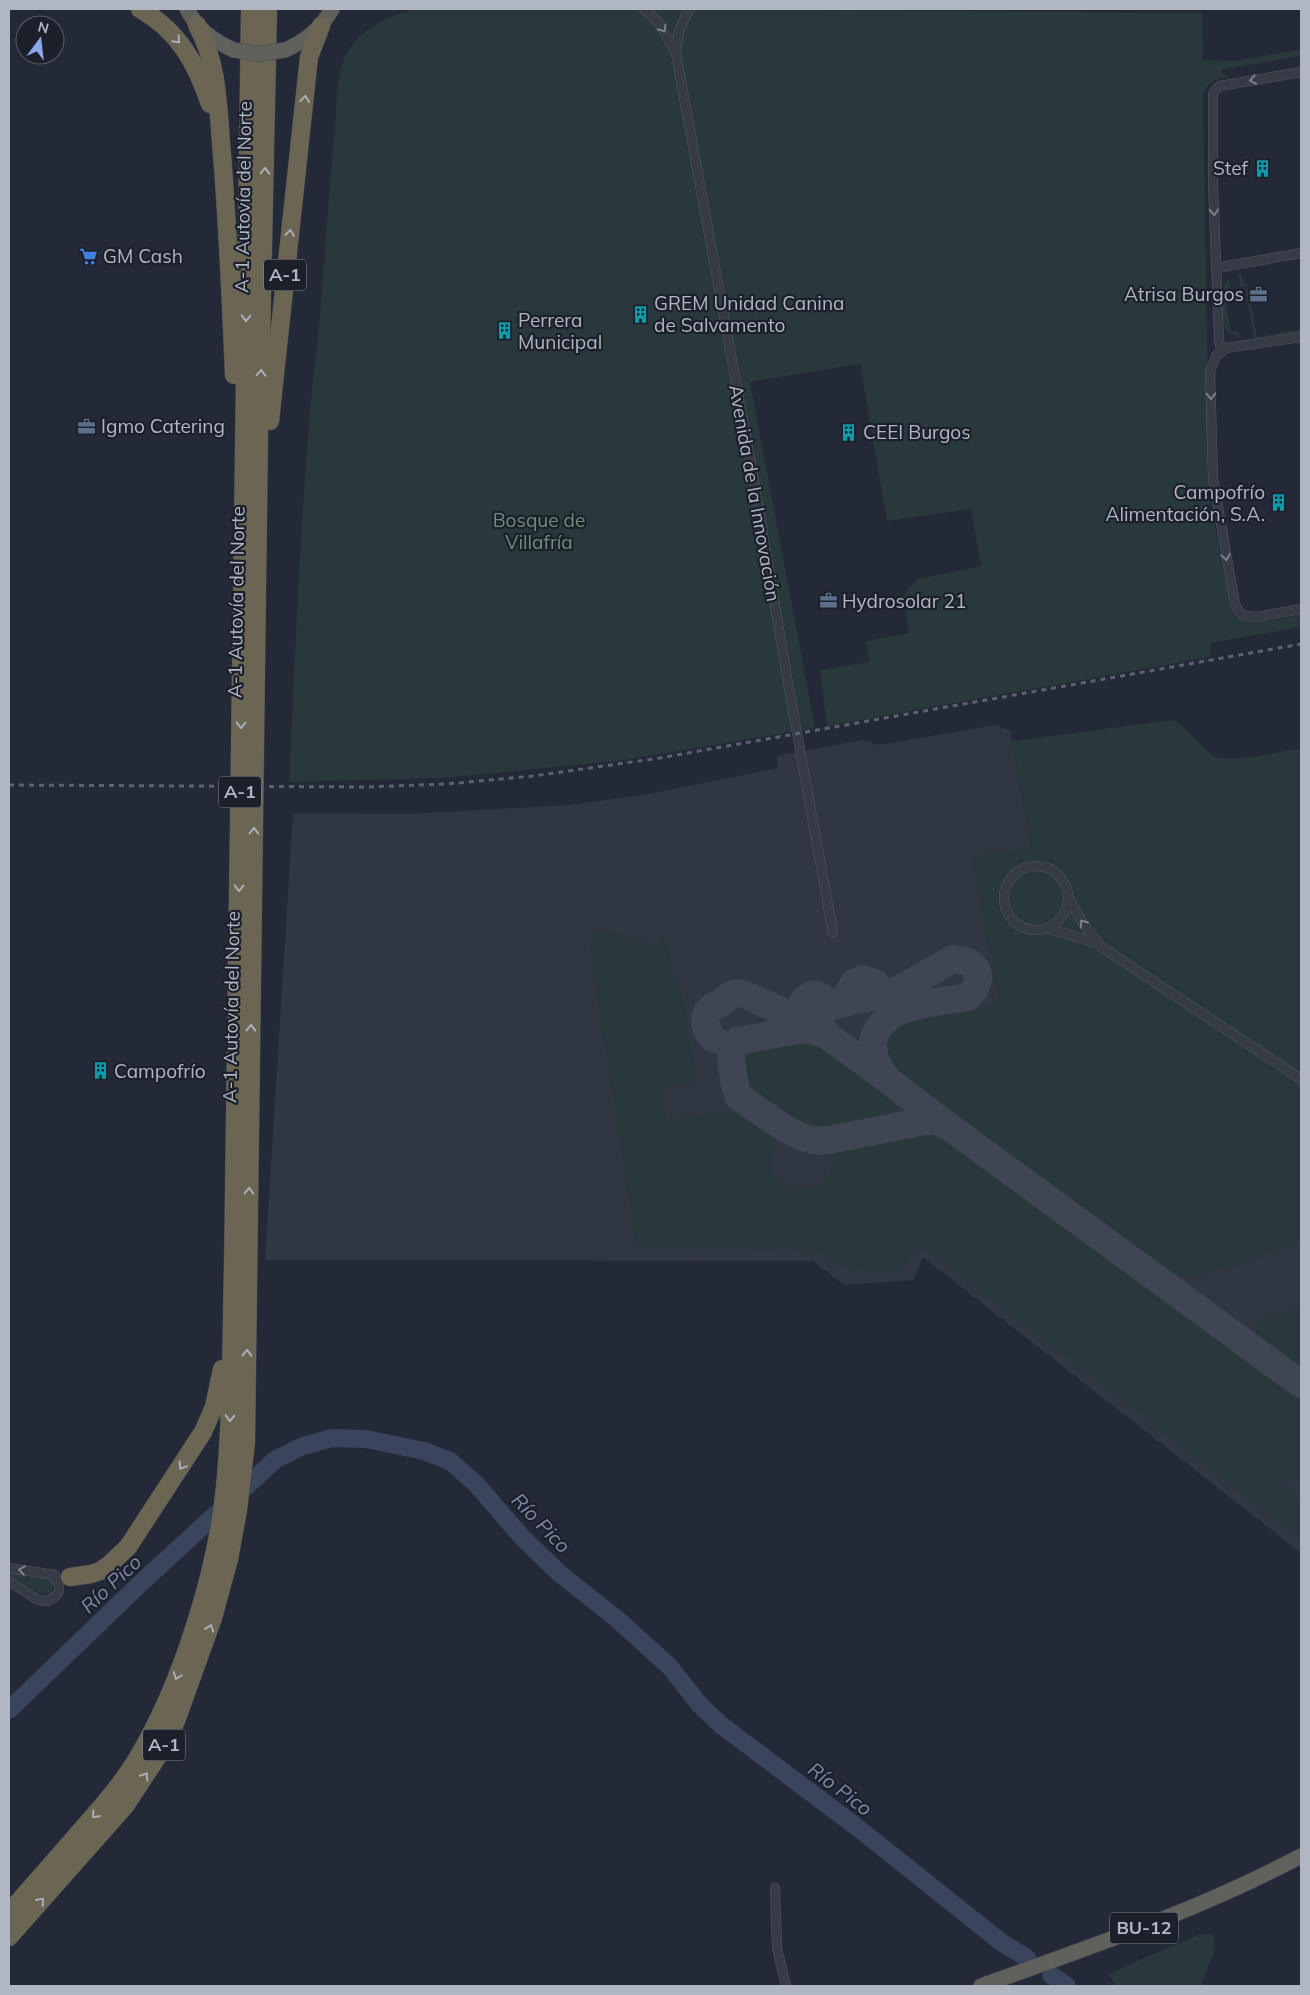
<svg xmlns="http://www.w3.org/2000/svg" width="1310" height="1995" font-family="Mulish,sans-serif">
<style>
.airport{fill:#313643}
.green{fill:#29383b}
.lines{fill:none;stroke-linecap:round;stroke-linejoin:round}
.river{stroke:#3a445d;stroke-width:18}
.taxiway{stroke:#3f4552;stroke-width:28}
.minor-casing{stroke:#545964;stroke-width:10}
.trunk-casing{stroke:#414651;stroke-width:16}
.motorway-casing{stroke:#414651;stroke-width:19}
.minor{stroke:#363b46;stroke-width:9}
.trunk{stroke:#60605d;stroke-width:15}
.motorway{stroke:#6b6554;stroke-width:18}
.rail{stroke:#5b616f;stroke-width:3;stroke-dasharray:5 5;stroke-linecap:butt}
.trunk-bridge-casing{stroke:#414651;stroke-width:16;stroke-linecap:butt}
.trunk-bridge{stroke:#60605d;stroke-width:15}
.oneway{stroke:#7a7f8b}
.oneway2{stroke:#aaaeb8}
.labels{text-anchor:middle;stroke-width:4.5;stroke-linejoin:round;paint-order:stroke}
.shield{fill:#1c202b;stroke:#848995;stroke-width:1}
.shield-label{font-size:18px;font-weight:bold;fill:#b1b6c3}
.poi-label{font-size:19px;fill:#b1b6c3;stroke:#1c202b;text-anchor:start}
.street-label{font-size:19px;fill:#b1b6c3;stroke:#1c202b}
.park-label{font-size:19px;fill:#6b9079;stroke:#1c202b}
.water-label{font-size:20px;font-style:italic;fill:#7c89a8;stroke:#1c202b}
</style>
<rect width="100%" height="100%" fill="#232936"/>
<path class="airport" d="M 995,725 L 1010,730 L 1031,848 L 1301,1205 L 1301,1553 L 923,1257 L 913,1280 L 844,1285 L 813,1261 L 265,1260 L 293,813 L 410,814 L 568,805 L 643,795 L 778,768 L 777,756 L 862,740 L 879,745 Z"/>
<path class="green" d="M 417,9 L 689,9 L 1202,13 L 1203,60 L 1236,61 L 1301,49 L 1301,56 L 1220,70 L 1228,77 C 1215,79 1208,82 1203,94 L 1210,522 L 1214,522 L 1232,612 C 1243,631 1283,618 1301,615 L 1301,627 L 1211,643 L 1210,657 L 827,726 L 820,670 L 869,662 L 866,641 L 909,633 L 904,595 L 917,579 L 981,566 L 971,509 L 887,521 L 860,364 L 750,382 L 815,728 L 617,761 L 443,778 L 289,782 C 295,663 299,544 309,425 C 312,380 319,335 322,290 C 326,236 330,181 335,127 C 337,106 336,82 343,62 C 353,32 389,14 417,9 Z
M 1240,272 L 1248,289 L 1257,337 L 1301,329 L 1301,332 L 1254,339 L 1245,286 L 1240,287 L 1238,274 Z
M 1229,278 L 1231,290 L 1224,291 L 1231,332 L 1238,331 L 1240,338 L 1227,332 C 1219,317 1218,291 1229,278 Z
M 1172,720 C 1189,728 1198,744 1213,755 C 1226,765 1284,751 1301,748 L 1301,1241 C 1263,1255 1213,1279 1172,1276 L 895,1072 C 885,1058 882,1039 898,1028 C 914,1016 978,1009 1000,1005 L 971,856 L 1031,847 L 1012,741 Z
M 613,929 L 616,934 L 620,934 L 622,943 L 649,939 L 650,945 L 661,944 L 660,934 L 664,934 L 673,978 L 679,980 L 697,1082 L 661,1088 L 667,1120 L 730,1109 C 749,1110 762,1123 776,1135 C 777,1146 770,1155 771,1166 C 775,1192 810,1197 826,1179 C 832,1172 832,1162 833,1153 L 839,1148 L 929,1131 L 941,1135 L 1301,1400 L 1301,1472 L 1299,1479 L 1295,1481 L 1288,1474 L 1279,1481 L 1301,1503 L 1301,1539 L 928,1250 L 918,1248 L 911,1253 L 902,1268 L 896,1272 L 877,1272 L 855,1270 L 813,1251 L 798,1249 L 641,1248 L 636,1242 L 590,952 L 591,939 L 593,932 Z
M 798,1042 L 821,1048 L 882,1094 L 892,1102 L 895,1109 L 893,1115 L 889,1119 L 824,1131 L 811,1130 L 802,1128 L 758,1100 L 749,1092 L 744,1063 L 746,1056 L 754,1050 Z
M 1301,1306 L 1301,1371 L 1253,1337 L 1258,1322 Z
M 9,1572 L 46,1578 L 53,1583 L 53,1588 L 50,1593 L 41,1594 L 9,1575 Z
M 1200,1934 L 1213,1935 L 1215,1950 L 1201,1984 L 1205,1986 L 1117,1986 L 1108,1974 Z"/>
<g class="lines">
<path class="river" d="M 9,1710 L 143,1581 L 275,1460 L 303,1446 L 332,1438 L 366,1439 L 424,1451 L 450,1461 L 476,1484 L 521,1536 L 559,1573 L 617,1619 L 670,1667 L 699,1704 L 721,1725 L 858,1828 L 1001,1942 L 1027,1958
M 1051,1975 L 1067,1986"/>
<path class="taxiway" d="M 817,1028 C 814,1025 808,1022 804,1019 C 791,1004 816,981 830,1006 L 879,995 L 875,983 L 862,979 L 854,983 L 848,994
M 820,1033 L 804,1029 L 737,1041 C 735,1043 732,1045 731,1047 C 729,1054 735,1091 739,1097 C 757,1109 792,1137 813,1140 C 818,1141 824,1140 829,1140 L 925,1121 L 936,1121 L 946,1125
M 828,1036 C 819,1024 816,1017 829,1006 L 898,990 L 953,959 C 959,960 967,960 972,965 C 983,974 977,989 968,997 C 937,1003 879,1003 873,1043 C 872,1057 878,1068 887,1079
M 714,1039 C 705,1031 701,1017 711,1008 C 714,1005 719,1005 722,1002 C 730,995 735,991 746,995 L 817,1028 L 888,1080 L 940,1120 L 1301,1384"/>
<defs>
<path id="minor" d="M 644,9 L 658,22 L 676,53 L 754,481 L 791,700 L 833,933
M 676,53 L 679,31 L 689,9
M 1216,268 L 1301,253
M 1301,337 L 1226,348 L 1216,356 L 1210,371 L 1213,478 L 1235,604 L 1239,612 L 1245,616 L 1257,617 L 1301,609
M 1221,350 L 1219,340 L 1213,185 L 1213,94 L 1216,89 L 1220,86 L 1301,72
M1004 898a32 32 0 1 1 64 0a32 32 0 1 1-64 0Z
M 1069,898 L 1082,922 L 1100,946
M 1046,928 L 1081,938 L 1100,946 L 1301,1079
M 9,1568 L 55,1575
M 9,1581 L 38,1600 L 48,1601 C 63,1594 62,1583 50,1574
M 775,1888 L 777,1948 L 786,1986"/>
<path id="trunk" d="M 187,9 C 197,29 213,41 234,50
M 285,50 C 306,41 321,29 332,9
M 981,1986 C 1090,1947 1199,1910 1301,1856"/>
<path id="motorway" d="M 140,9 C 179,31 196,63 210,104
M 197,25 C 219,64 218,111 222,155 C 228,228 231,301 234,375
M 270,421 L 309,57 L 321,26
M 70,1577 L 91,1574 L 100,1571 L 109,1565 L 128,1547 L 203,1432 L 214,1407 L 222,1369
M 9,1913 C 31,1887 54,1862 76,1836 C 98,1811 120,1787 137,1759 C 181,1686 217,1572 225,1487 C 232,1415 231,1341 233,1268 L 250,9
M 9,1937 L 125,1806 L 160,1753 L 176,1721 L 213,1618 L 229,1559 L 238,1510 L 246,1442 L 259,435 L 268,9"/>
</defs>
<use href="#minor" class="minor-casing"/>
<use href="#trunk" class="trunk-casing"/>
<use href="#motorway" class="motorway-casing"/>
<use href="#minor" class="minor"/>
<use href="#trunk" class="trunk"/>
<use href="#motorway" class="motorway"/>
<path class="rail" d="M 9,785 L 367,787 L 447,784 L 533,776 L 660,758 L 1301,644"/>
<defs>
<path id="trunk-bridge" d="M 234,50 L 259,54 L 285,50"/>
</defs>
<use href="#trunk-bridge" class="trunk-bridge-casing"/>
<use href="#trunk-bridge" class="trunk-bridge"/>
</g>
<defs><path id="oneway-chevron" d="M-2-3.5L2.5 0L-2 3.5" fill="none" stroke-width="1.6" stroke-linecap="round" stroke-linejoin="round" transform="scale(1.25)"/></defs>
<g class="oneway">
<use href="#oneway-chevron" transform="translate(663 29) rotate(57)"/>
<use href="#oneway-chevron" transform="translate(1253 80) rotate(170)"/>
<use href="#oneway-chevron" transform="translate(1214 212) rotate(88)"/>
<use href="#oneway-chevron" transform="translate(1211 396) rotate(89)"/>
<use href="#oneway-chevron" transform="translate(1226 557) rotate(80)"/>
<use href="#oneway-chevron" transform="translate(1083 923) rotate(-125)"/>
<use href="#oneway-chevron" transform="translate(22 1570) rotate(-172)"/>
</g>
<g class="oneway2">
<use href="#oneway-chevron" transform="translate(177 40) rotate(47)"/>
<use href="#oneway-chevron" transform="translate(305 99) rotate(-84)"/>
<use href="#oneway-chevron" transform="translate(265 171) rotate(-89)"/>
<use href="#oneway-chevron" transform="translate(290 233) rotate(-83)"/>
<use href="#oneway-chevron" transform="translate(246 318) rotate(91)"/>
<use href="#oneway-chevron" transform="translate(261 373) rotate(-88)"/>
<use href="#oneway-chevron" transform="translate(241 725) rotate(91)"/>
<use href="#oneway-chevron" transform="translate(254 831) rotate(-89)"/>
<use href="#oneway-chevron" transform="translate(239 888) rotate(91)"/>
<use href="#oneway-chevron" transform="translate(251 1028) rotate(-89)"/>
<use href="#oneway-chevron" transform="translate(249 1191) rotate(-89)"/>
<use href="#oneway-chevron" transform="translate(247 1353) rotate(-89)"/>
<use href="#oneway-chevron" transform="translate(230 1418) rotate(92)"/>
<use href="#oneway-chevron" transform="translate(182 1466) rotate(122)"/>
<use href="#oneway-chevron" transform="translate(210 1628) rotate(-71)"/>
<use href="#oneway-chevron" transform="translate(177 1676) rotate(111)"/>
<use href="#oneway-chevron" transform="translate(145 1776) rotate(-57)"/>
<use href="#oneway-chevron" transform="translate(95 1815) rotate(131)"/>
<use href="#oneway-chevron" transform="translate(41 1901) rotate(-49)"/>
</g>
<defs>
<symbol id="building-bare" viewBox="-9 -9 18 18"><path d="M-4-6H4V6H1V3H-1V6H-4ZM-2.5-4.3h1.7v1.8h-1.7ZM.8-4.3h1.7v1.8H.8ZM-2.5-1h1.7V.8h-1.7ZM.8-1h1.7V.8H.8Z" fill="#0f9aa8" stroke="#1c202b" stroke-width="2.5" paint-order="stroke"/></symbol>
<symbol id="supermarket-bare" viewBox="-9 -9 18 18"><path d="M-6-5.5h2.5l.6 2H6L4.5 2H-2.5L-4.4-4H-6ZM-1.5 3.2a1.3 1.3 0 1 0 .1 0ZM3 3.2a1.3 1.3 0 1 0 .1 0Z" fill="#3f7fe0" stroke="#1c202b" stroke-width="2.5" paint-order="stroke"/></symbol>
<symbol id="office-bare" viewBox="-9 -9 18 18"><path d="M-6-3h4V-5.5h4V-3h4V5H-6ZM-1-4.5V-3h2v-1.5ZM-6 0V1H6V0Z" fill="#5c6f8a" stroke="#1c202b" stroke-width="2.5" paint-order="stroke"/></symbol>
</defs>
<g fill-rule="evenodd">
<use href="#building-bare" x="1250" y="156" width="25" height="25"/>
<use href="#supermarket-bare" x="76" y="244" width="25" height="25"/>
<use href="#office-bare" x="1246" y="282" width="25" height="25"/>
<use href="#building-bare" x="628" y="302" width="25" height="25"/>
<use href="#building-bare" x="492" y="318" width="25" height="25"/>
<use href="#office-bare" x="74" y="414" width="25" height="25"/>
<use href="#building-bare" x="836" y="420" width="25" height="25"/>
<use href="#building-bare" x="1266" y="490" width="25" height="25"/>
<use href="#office-bare" x="816" y="588" width="25" height="25"/>
<use href="#building-bare" x="88" y="1058" width="25" height="25"/>
</g>
<g class="labels">
<g class="shield">
<rect x="264" y="259.5" width="42" height="31" rx="4"/>
<rect x="219" y="776.5" width="42" height="31" rx="4"/>
<rect x="143" y="1729.5" width="42" height="31" rx="4"/>
<rect x="1110" y="1912.5" width="68" height="31" rx="4"/>
</g>
<g class="shield-label">
<text x="285" y="281">A-1</text>
<text x="240" y="798">A-1</text>
<text x="164" y="1751">A-1</text>
<text x="1144" y="1934">BU-12</text>
</g>
<g class="poi-label">
<text x="1248" y="175" text-anchor="end">Stef</text>
<text x="103" y="263">GM Cash</text>
<text x="1244" y="301" text-anchor="end">Atrisa Burgos</text>
<text x="654" y="310">GREM Unidad Canina<tspan x="654" dy="22">de Salvamento</tspan></text>
<text x="518" y="327">Perrera<tspan x="518" dy="22">Municipal</tspan></text>
<text x="101" y="433">Igmo Catering</text>
<text x="863" y="439">CEEI Burgos</text>
<text x="1265" y="499" text-anchor="end">Campofrío<tspan x="1265" dy="22">Alimentación, S.A.</tspan></text>
<text x="842" y="608">Hydrosolar 21</text>
<text x="114" y="1078">Campofrío</text>
</g>
<g class="street-label">
<text transform="translate(243 197) rotate(-89)" y="7">A-1 Autovía del Norte</text>
<text transform="translate(755 493) rotate(80)" y="7">Avenida de la Innovación</text>
<text transform="translate(236 602) rotate(-89)" y="7">A-1 Autovía del Norte</text>
<text transform="translate(231 1007) rotate(-89)" y="7">A-1 Autovía del Norte</text>
</g>
<g class="park-label">
<text x="539" y="527">Bosque de<tspan x="539" dy="22">Villafría</tspan></text>
</g>
<g class="water-label">
<text transform="translate(541 1523) rotate(46)" y="7">Río Pico</text>
<text transform="translate(111 1584) rotate(-43)" y="7">Río Pico</text>
<text transform="translate(840 1789) rotate(37)" y="7">Río Pico</text>
</g>
</g>
<rect width="1310" height="1995" fill="none" stroke="#b1b6c3" stroke-width="20"/>
<g transform="translate(40 40) rotate(15)"><circle r="24" fill="#1c202b" stroke="#585c68"/>
<path d="M0-4L9 19L0 12L-9 19Z" fill="#8ea6ea"/>
<text y="-8" font-size="14" font-weight="bold" text-anchor="middle" fill="#b1b6c3">N</text>
</g>
</svg>
